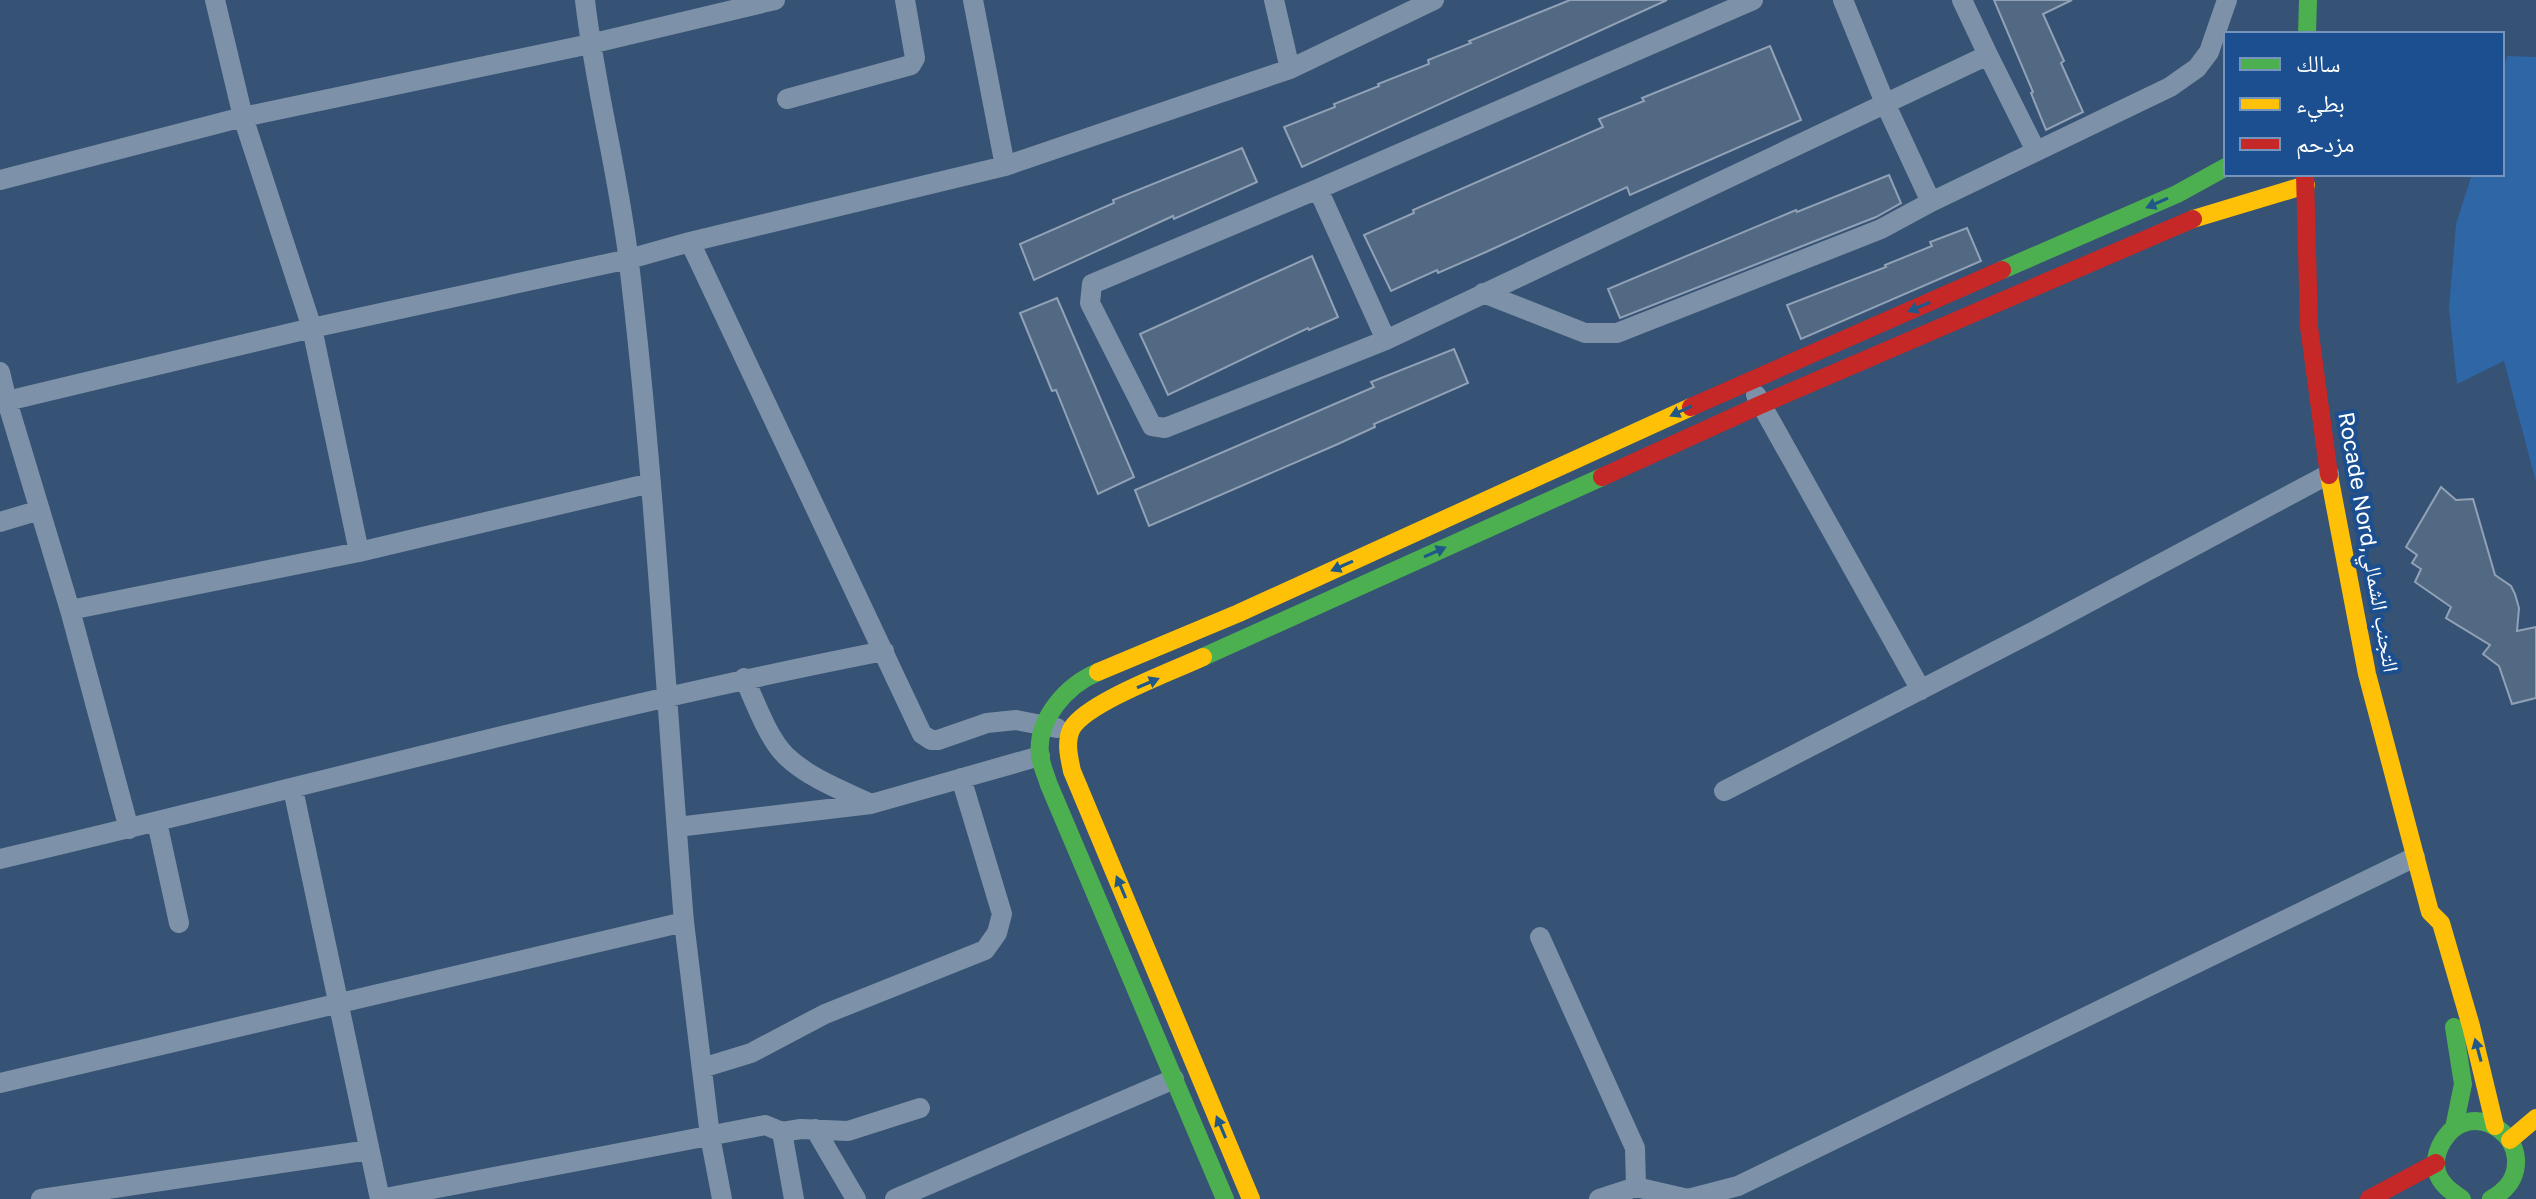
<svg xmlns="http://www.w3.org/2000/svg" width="2536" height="1199" font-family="'Golos Text','Noto Naskh Arabic',sans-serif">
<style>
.green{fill:#2f66a5}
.building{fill:#526984;stroke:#92a2b6;stroke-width:2}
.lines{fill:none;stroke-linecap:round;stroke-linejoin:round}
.street{stroke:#7d92a8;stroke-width:20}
.fast{stroke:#4caf50;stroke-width:18}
.slow{stroke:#ffc107;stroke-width:18}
.jam{stroke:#c62828;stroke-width:18}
.oneway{fill:#205989}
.labels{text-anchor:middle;stroke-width:8;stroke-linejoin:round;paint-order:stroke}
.street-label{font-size:22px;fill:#fff;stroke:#1b4f8f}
</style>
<rect width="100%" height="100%" fill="#365274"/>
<path class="green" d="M 2507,56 L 2536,57 L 2536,482 L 2504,361 L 2457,384 L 2449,308 L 2456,224 L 2472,174 L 2502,174 L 2502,74 Z"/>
<path class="building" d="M 1570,0 L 1667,0 L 1302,167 L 1284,127 L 1335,107 L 1334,104 L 1379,86 L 1378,84 L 1429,64 L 1428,60 L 1471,43 L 1469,41 Z
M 1994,0 L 2072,0 L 2043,14 L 2064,61 L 2061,63 L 2083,112 L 2046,130 L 2031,93 L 2033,92 Z
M 1770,46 L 1801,120 L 1630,195 L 1627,187 L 1486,252 L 1438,273 L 1437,270 L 1391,291 L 1364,235 L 1414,213 L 1413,210 L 1603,127 L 1599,119 L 1644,101 L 1642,98 Z
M 1242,148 L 1257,182 L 1174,219 L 1173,216 L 1034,280 L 1020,244 L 1114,203 L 1113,200 Z
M 1889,175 L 1901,203 L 1876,217 L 1620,318 L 1608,289 L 1796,210 L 1797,212 Z
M 1967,228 L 1981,261 L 1801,339 L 1787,305 L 1886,267 L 1885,265 L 1932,246 L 1930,242 Z
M 1312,256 L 1338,317 L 1309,330 L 1308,328 L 1168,395 L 1140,334 Z
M 1057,298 L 1134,477 L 1098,494 L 1056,390 L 1052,391 L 1020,313 Z
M 1454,349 L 1468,383 L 1374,424 L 1375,427 L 1338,444 L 1149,526 L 1135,490 L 1374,387 L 1371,382 Z
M 2441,487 L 2456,500 L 2473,499 L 2495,575 L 2511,586 L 2515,594 L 2519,608 L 2517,631 L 2536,627 L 2536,698 L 2512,704 L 2499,666 L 2483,654 L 2490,645 L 2446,618 L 2451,607 L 2415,582 L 2421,569 L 2412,563 L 2417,555 L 2406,547 Z"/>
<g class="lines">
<path class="street" d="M 973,0 L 1005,166
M 1753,0 L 1318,189 L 1092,284 L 1090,303 L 1152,426 L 1165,428 L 1386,340 L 1988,55 L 1962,0
M 1843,0 L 1885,103 L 1931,202
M 1988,55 L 2036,151
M 1290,69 L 1434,0
M 787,99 L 911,65 L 915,58 L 905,0
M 0,180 L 243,117 L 215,0
M 1318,189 L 1386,340
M 690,242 L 922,734 L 931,740 L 938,740 L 987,723 L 1016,720 L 1057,728
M 1483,293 L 1585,333 L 1617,333 L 1881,229 L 1931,202 L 2170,87 L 2197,68 L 2209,52 L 2227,0
M 0,372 L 7,401 L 0,403
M 1756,395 L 1921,690
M 0,522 L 40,510
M 359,552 L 312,328 L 243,117 L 590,44 L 775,0
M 70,610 L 359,552 L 651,483
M 744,678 C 756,703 767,737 786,756 C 809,778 841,790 869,803
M 293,789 L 380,1199
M 1724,791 L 2044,626 L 2329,474
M 157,822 L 179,923
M 677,827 L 871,804 L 1040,756
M 129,829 L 70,610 L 7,401 L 312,328 L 629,259 L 690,242 L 1005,166 L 1290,69 L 1274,0
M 0,859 C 295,790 587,709 884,651
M 684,922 L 710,1136 L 722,1199
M 1540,937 L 1635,1148 L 1636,1187
M 702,1068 L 751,1053 L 825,1014 L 985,950 L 997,933 L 1002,914 L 961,778
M 0,1083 L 684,922 C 666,702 655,482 629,263 C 619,175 595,88 585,0
M 815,1129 L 856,1199
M 782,1132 L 801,1129 L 848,1131 L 920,1108
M 41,1199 L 369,1150
M 380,1199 L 765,1125 L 782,1132 L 794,1199
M 895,1199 L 1174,1079
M 1599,1199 L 1636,1187 L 1688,1199 L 1738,1186 L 2415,857"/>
<path class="fast" d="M 2307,34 L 2308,0
M 2002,270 L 2177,194 L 2226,167
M 1203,657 L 1602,477
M 1098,672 C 1067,685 1036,719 1040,755 C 1041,765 1046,775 1049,785 L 1225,1199
M 2454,1027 L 2463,1084 L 2454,1128
M 2462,1199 C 2452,1192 2441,1185 2437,1172 C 2432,1152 2447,1127 2467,1122 C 2490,1117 2514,1135 2516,1159 C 2517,1178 2507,1190 2491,1199"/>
<path class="slow" d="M 2193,219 L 2306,185
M 2329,475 L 2367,674 L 2430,912 L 2441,923 L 2471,1026 L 2495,1126
M 1203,657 C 1173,671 1088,702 1072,728 C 1065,741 1069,757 1072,771 L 1251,1199
M 1098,672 L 1239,613 L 1691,407
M 2510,1140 L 2536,1118"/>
<path class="jam" d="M 2305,174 L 2309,327 L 2329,475
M 1691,407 L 2002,270
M 1602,477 L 1760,405 L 2193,219
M 2369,1199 L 2436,1163"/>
</g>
<defs><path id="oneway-solid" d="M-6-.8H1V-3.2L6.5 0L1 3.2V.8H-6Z" transform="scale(2)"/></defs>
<g class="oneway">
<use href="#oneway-solid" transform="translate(2157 203) rotate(156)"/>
<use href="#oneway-solid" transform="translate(1919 307) rotate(157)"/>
<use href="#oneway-solid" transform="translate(1681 411) rotate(155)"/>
<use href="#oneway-solid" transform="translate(1435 552) rotate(-24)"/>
<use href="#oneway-solid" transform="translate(1342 566) rotate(156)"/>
<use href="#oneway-solid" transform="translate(1148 683) rotate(-23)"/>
<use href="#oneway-solid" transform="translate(1121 887) rotate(-113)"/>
<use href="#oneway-solid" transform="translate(2478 1050) rotate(-105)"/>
<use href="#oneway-solid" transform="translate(1221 1127) rotate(-113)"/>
</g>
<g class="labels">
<g class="street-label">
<text transform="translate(2369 542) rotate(80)" y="8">Rocade Nord,التجنب الشمالي</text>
</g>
</g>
<rect x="2224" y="32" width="280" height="144" fill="#1b4f8f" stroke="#7695bc" stroke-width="2"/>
<rect x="2240" y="58" width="40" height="12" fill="#4caf50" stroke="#7695bc" stroke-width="2"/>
<text x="2296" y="72" font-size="24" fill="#ffffff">سالك</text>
<rect x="2240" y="98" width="40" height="12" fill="#ffc107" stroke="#7695bc" stroke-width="2"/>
<text x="2296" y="112" font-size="24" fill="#ffffff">بطيء</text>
<rect x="2240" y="138" width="40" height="12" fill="#c62828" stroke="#7695bc" stroke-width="2"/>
<text x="2296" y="152" font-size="24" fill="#ffffff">مزدحم</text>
</svg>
